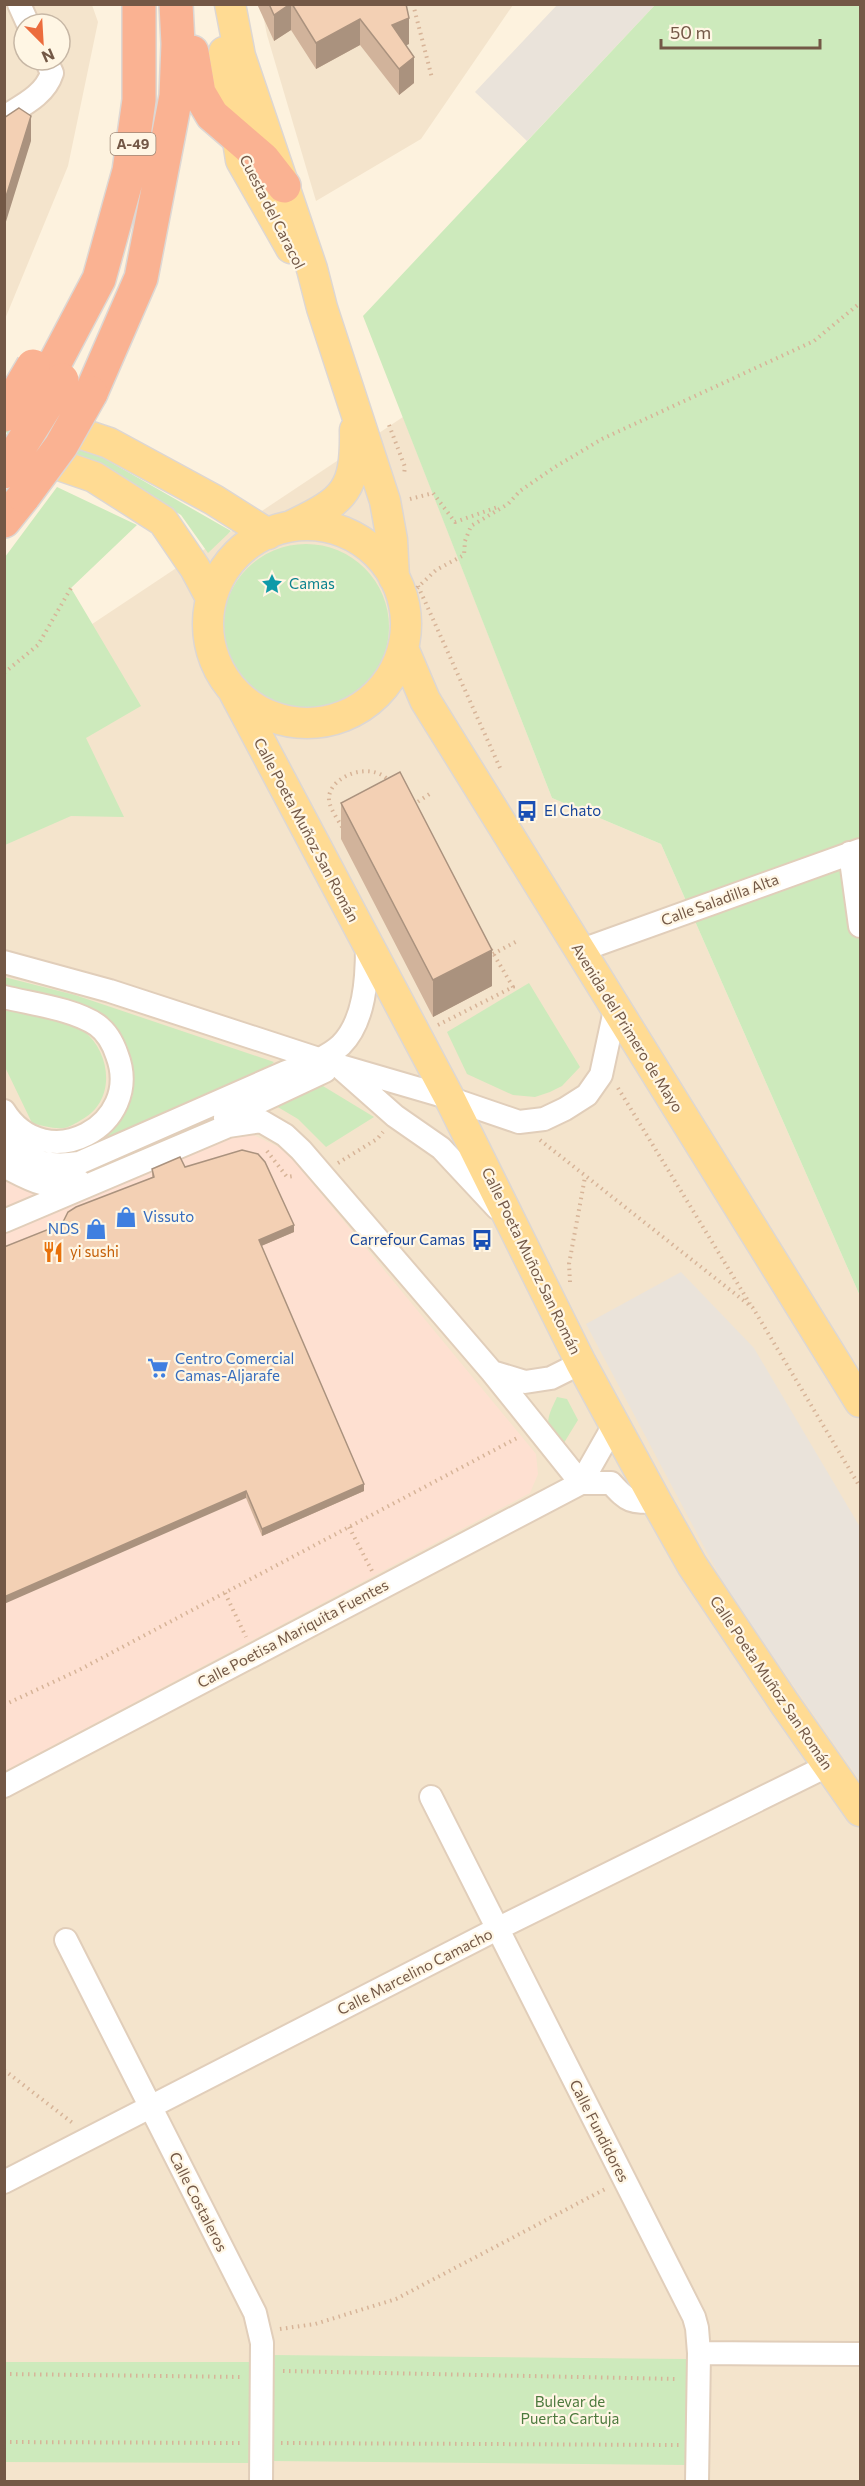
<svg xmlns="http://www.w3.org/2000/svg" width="865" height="2486" font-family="Commissioner,sans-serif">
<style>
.residential{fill:#f4e4cc;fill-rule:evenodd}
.commercial{fill:#fee0d1}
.industrial{fill:#eae3da}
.green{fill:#cdeabc}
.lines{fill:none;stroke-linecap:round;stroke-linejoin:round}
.minor-casing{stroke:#e1ceba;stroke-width:26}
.major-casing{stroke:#ddd7d3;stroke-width:33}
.highway-casing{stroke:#ddd7d3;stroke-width:36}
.path{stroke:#d7b498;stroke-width:4;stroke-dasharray:1.5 4.5;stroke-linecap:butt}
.minor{stroke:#fff;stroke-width:22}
.major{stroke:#ffdb93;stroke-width:30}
.highway{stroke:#fab292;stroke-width:33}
.highway-bridge-casing{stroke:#ddd7d3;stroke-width:36;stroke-linecap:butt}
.highway-bridge{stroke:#fab292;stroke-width:33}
.wall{fill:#d1b39b}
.shaded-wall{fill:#aa927e}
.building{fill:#f3d0b4;stroke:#aa927e;stroke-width:1.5}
.labels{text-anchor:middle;stroke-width:4.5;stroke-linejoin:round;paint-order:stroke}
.shield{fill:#fff6e4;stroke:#9d8775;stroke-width:1.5}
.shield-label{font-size:14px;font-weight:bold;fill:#735846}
.street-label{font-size:15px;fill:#735846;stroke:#fff6e4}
.culture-label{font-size:15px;fill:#0d838f;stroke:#fff6e4;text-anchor:start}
.transit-label{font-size:15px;fill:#164399;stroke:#fff6e4;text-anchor:start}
.shop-label{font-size:15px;fill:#366cbe;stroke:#fff6e4;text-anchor:start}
.food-label{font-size:15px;fill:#c56008;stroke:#fff6e4;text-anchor:start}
.park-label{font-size:15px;fill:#4c793d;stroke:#fff6e4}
</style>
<rect width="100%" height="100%" fill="#fdf2de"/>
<path class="residential" d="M 5,5 L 92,5 L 98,22 L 68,166 L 5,319 ZM 24,24 L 60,24 L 60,60 L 24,60 Z
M 261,5 L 513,5 L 421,139 L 316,201 L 267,35 Z
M 403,417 L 552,798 L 661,844 L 860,1296 L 860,2481 L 5,2482 L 5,682 Z"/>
<path class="commercial" d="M 239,1128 L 285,1150 L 536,1454 L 538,1474 L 530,1493 L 5,1771 L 4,1158 L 64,1196 Z"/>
<path class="industrial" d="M 557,5 L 655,5 L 527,141 L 475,92 Z
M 681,1272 L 754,1348 L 860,1527 L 860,1781 L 728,1592 L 586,1324 Z"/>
<path class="green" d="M 655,5 L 860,5 L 860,1296 L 661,844 L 552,798 L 363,316 Z
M 5,423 L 93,452 L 231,531 L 208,553 L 181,515 L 90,461 L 5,432 Z
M 57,487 L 137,525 L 71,588 L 141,706 L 86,738 L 124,817 L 71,816 L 5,845 L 5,557 Z
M223 627a83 83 0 1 1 166 0a83 83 0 1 1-166 0Z
M 4,977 L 75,995 L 274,1062 L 259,1077 L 89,1151 L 53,1159 L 24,1144 L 79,1146 L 113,1130 L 133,1095 L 128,1054 L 108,1021 L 5,993 Z
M 529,983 L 580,1067 L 562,1086 L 550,1092 L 535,1097 L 513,1095 L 467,1074 L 447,1032 Z
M 5,1005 C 20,1010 75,1023 84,1031 C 112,1054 116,1102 81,1120 C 76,1123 70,1127 64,1128 C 53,1129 43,1126 32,1123 L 5,1067 Z
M 318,1083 L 374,1117 L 326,1147 L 298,1119 L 276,1106 Z
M 557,1397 L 567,1399 L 578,1420 L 562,1446 C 543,1427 546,1420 557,1397 Z
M 270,2355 L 686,2359 L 687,2465 L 270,2461 Z
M 5,2362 L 252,2362 L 250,2463 L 5,2462 Z"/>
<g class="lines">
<defs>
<path id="minor" d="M 19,4 L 28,24
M 4,117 C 23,105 45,95 52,73 L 46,60
M 850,853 L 860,926
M 579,951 L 860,850
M 4,962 L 110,991 L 337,1065 L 440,1095 L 519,1122 L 544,1119 L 565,1109 L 587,1095 L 601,1075 L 615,1010
M 4,997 C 32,1004 74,1009 97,1025 C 108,1033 113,1043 117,1055 C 144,1125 46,1178 4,1111
M 343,1070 L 395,1116 L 441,1148 L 497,1208
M 225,1118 L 325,1071
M 4,1138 C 21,1163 51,1167 79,1163 L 286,1072 C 305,1065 326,1059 341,1045 C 365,1021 367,978 367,947
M 4,1166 C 29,1179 51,1193 79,1181
M 4,1221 L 228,1126 L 261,1121 L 285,1135 L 301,1150 L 492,1372 L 581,1483 L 611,1483 C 628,1502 631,1503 656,1501
M 492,1372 L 525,1382 L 551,1378 L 581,1363
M 581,1483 L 614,1425
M 4,1786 L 581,1483
M 431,1797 L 694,2317 L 697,2328 L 699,2353 L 697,2482
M 66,1940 L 255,2313 L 262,2343 L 261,2482
M 4,2182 L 497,1929 L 827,1766
M 699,2353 L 860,2354"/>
<path id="major" d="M 230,4 L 240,56 L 312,269 L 322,308 L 385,501 L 392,540 L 394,578
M 224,52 L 241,160 L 291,248
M 46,422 L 109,443 L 214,500 L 268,534
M 27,454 L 94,477 L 163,521 L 195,568 L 211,598
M 293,525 C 346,500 356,489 355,430
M208 624a99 99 0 1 1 198 0a99 99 0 1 1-198 0Z
M 403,648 L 425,700 L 860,1402
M 234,692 L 450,1099 L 581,1363 L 656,1501 L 692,1565 L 785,1704 L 860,1811"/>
<path id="highway" d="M 192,52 L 199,93 L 212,115 L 263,159 L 284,186
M 49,374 L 99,279 L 129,171 L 139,100 L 139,4
M 91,393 L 141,278 L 176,96 L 178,44 L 176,4
M 4,521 L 24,496"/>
</defs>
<use href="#minor" class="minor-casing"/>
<use href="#major" class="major-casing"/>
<use href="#highway" class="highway-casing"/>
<path class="path" d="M 413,4 L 432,78
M 389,425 L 405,467 L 404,474
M 410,499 L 433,493 L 455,522 L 498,507
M 418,586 L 501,770
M 417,588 L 436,570 L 464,555 L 465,541 L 471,526 L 508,504 L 520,491 L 555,467 L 602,439 L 814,341 L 860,303
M 4,673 L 38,645 L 71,588
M 413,805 L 431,793
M 342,827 C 337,818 328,806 329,797 C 331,775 373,760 390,782
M 493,954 L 519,940
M 438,1025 L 513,987 L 490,948
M 618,1088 L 750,1304
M 540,1140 L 753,1308 L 860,1487
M 267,1151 L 287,1177 L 294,1176
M 338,1163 L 377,1139 L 383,1132
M 570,1282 L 569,1264 L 585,1177
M 349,1527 L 372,1571
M 225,1593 L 246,1637
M 4,1705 L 79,1670 L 517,1438
M 4,2070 L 74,2124
M 280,2329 L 315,2324 L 396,2299 L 607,2188
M 283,2371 L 677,2379
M 4,2374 L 243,2377
M 4,2442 L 241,2443
M 281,2443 L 679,2445"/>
<use href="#minor" class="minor"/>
<use href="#major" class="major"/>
<use href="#highway" class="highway"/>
<defs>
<path id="highway-bridge" d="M 4,415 L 33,366
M 4,472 L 62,380
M 24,496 L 61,446 L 91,393"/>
</defs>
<use href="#highway-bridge" class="highway-bridge-casing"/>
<use href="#highway-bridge" class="highway-bridge"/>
</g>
<path class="wall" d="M 257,4 L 406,4 L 409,44 L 406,45 L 414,83 L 399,95 L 360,45 L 316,69 L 291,30 L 274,41 Z
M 341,803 L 492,986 L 433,1017 L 341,839 Z
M 185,1167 L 294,1232 L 261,1246 L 364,1491 L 262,1536 L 246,1498 L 62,1224 L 152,1177 L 152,1169 Z"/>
<path class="shaded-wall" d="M 290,4 L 291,4 L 291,30 L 274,41 L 274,15 Z
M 409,18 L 409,44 L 392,52 L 392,25 Z
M 360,19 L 360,45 L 316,69 L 316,43 Z
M 414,57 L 414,83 L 399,95 L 399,69 Z
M 31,116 L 31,141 L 4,228 L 4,203 Z
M 492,950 L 492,986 L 433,1017 L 433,980 Z
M 294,1225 L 294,1232 L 259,1247 L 259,1240 Z
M 364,1484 L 364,1491 L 262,1536 L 262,1529 Z
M 246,1491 L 246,1498 L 4,1604 L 4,1597 Z"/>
<path class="building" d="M 269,4 L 290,4 L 274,15 Z
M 292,4 L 406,4 L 409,18 L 392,25 L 414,57 L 399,69 L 360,19 L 316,43 Z
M 19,108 L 31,116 L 4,203 L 4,118 Z
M 400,772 L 492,950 L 433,980 L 341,803 Z
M 242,1150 L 258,1154 L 265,1162 L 294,1225 L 259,1240 L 364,1484 L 262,1529 L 246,1491 L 4,1597 L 4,1247 L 62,1224 L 68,1212 L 76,1207 L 154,1177 L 152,1169 L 180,1157 L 185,1167 Z"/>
<defs>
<symbol id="sight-bare" viewBox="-9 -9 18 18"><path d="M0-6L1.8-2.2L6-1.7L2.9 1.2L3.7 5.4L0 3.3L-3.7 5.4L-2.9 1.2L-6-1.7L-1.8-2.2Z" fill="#0f9aa8" stroke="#fff6e4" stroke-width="2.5" paint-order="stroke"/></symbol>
<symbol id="bus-bare" viewBox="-9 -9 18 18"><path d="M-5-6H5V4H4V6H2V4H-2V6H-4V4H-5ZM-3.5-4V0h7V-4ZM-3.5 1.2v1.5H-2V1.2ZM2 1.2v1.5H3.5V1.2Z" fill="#1a4fb4" stroke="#fff6e4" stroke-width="2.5" paint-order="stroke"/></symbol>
<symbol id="shop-bare" viewBox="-9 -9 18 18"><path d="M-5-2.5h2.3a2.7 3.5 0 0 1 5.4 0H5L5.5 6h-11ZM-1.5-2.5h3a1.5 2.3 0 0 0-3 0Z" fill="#3f7fe0" stroke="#fff6e4" stroke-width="2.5" paint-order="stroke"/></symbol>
<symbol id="restaurant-bare" viewBox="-9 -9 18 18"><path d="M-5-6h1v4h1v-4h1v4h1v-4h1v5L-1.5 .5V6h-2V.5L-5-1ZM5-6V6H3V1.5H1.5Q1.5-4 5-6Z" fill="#e8710a" stroke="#fff6e4" stroke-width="2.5" paint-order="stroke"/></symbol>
<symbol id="supermarket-bare" viewBox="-9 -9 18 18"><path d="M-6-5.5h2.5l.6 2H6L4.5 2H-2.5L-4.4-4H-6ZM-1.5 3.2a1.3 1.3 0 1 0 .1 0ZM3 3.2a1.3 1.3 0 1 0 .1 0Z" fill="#3f7fe0" stroke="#fff6e4" stroke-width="2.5" paint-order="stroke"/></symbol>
</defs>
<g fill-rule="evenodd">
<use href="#sight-bare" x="257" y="569" width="30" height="30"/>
<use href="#bus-bare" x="512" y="796" width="30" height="30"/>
<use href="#shop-bare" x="111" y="1202" width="30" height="30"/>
<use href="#shop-bare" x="81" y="1214" width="30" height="30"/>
<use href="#bus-bare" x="467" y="1225" width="30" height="30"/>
<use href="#restaurant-bare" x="38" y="1237" width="30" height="30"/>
<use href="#supermarket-bare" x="143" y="1353" width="30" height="30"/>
</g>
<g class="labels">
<rect class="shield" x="110.5" y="133" width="45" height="22" rx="4.5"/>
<g class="shield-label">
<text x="133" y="149">A-49</text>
</g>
<g class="street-label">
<text transform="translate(272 212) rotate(63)" y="5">Cuesta del Caracol</text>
<text transform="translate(306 830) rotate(62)" y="5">Calle Poeta Muñoz San Román</text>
<text transform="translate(720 900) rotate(-20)" y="5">Calle Saladilla Alta</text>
<text transform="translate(627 1028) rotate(58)" y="5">Avenida del Primero de Mayo</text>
<text transform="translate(531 1261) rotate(64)" y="5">Calle Poeta Muñoz San Román</text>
<text transform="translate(293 1634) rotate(-28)" y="5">Calle Poetisa Mariquita Fuentes</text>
<text transform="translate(771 1683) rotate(56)" y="5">Calle Poeta Muñoz San Román</text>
<text transform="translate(415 1972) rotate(-27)" y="5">Calle Marcelino Camacho</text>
<text transform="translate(599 2131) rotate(63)" y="5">Calle Fundidores</text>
<text transform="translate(198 2202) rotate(63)" y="5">Calle Costaleros</text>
</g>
<g class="culture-label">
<text x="289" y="589">Camas</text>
</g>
<g class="transit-label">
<text x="544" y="816">El Chato</text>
<text x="465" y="1245" text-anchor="end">Carrefour Camas</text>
</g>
<g class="shop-label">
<text x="143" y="1222">Vissuto</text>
<text x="79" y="1234" text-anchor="end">NDS</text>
<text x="175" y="1364">Centro Comercial<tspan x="175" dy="17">Camas-Aljarafe</tspan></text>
</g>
<g class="food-label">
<text x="70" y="1257">yi sushi</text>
</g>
<g class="park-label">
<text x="570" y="2407">Bulevar de<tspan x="570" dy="17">Puerta Cartuja</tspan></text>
</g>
</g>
<rect width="865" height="2486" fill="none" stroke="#735846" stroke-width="12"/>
<g transform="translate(42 42) rotate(156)"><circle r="28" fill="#fff6e4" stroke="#c7b7a5" stroke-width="1.5"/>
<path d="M0-4.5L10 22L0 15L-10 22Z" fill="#ec6c3d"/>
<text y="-9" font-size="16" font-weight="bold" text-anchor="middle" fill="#735846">N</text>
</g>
<path d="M661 39v9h159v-9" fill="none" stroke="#735846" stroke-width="3"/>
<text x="670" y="39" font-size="18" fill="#735846" stroke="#fff6e4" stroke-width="4.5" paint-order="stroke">50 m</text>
</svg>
